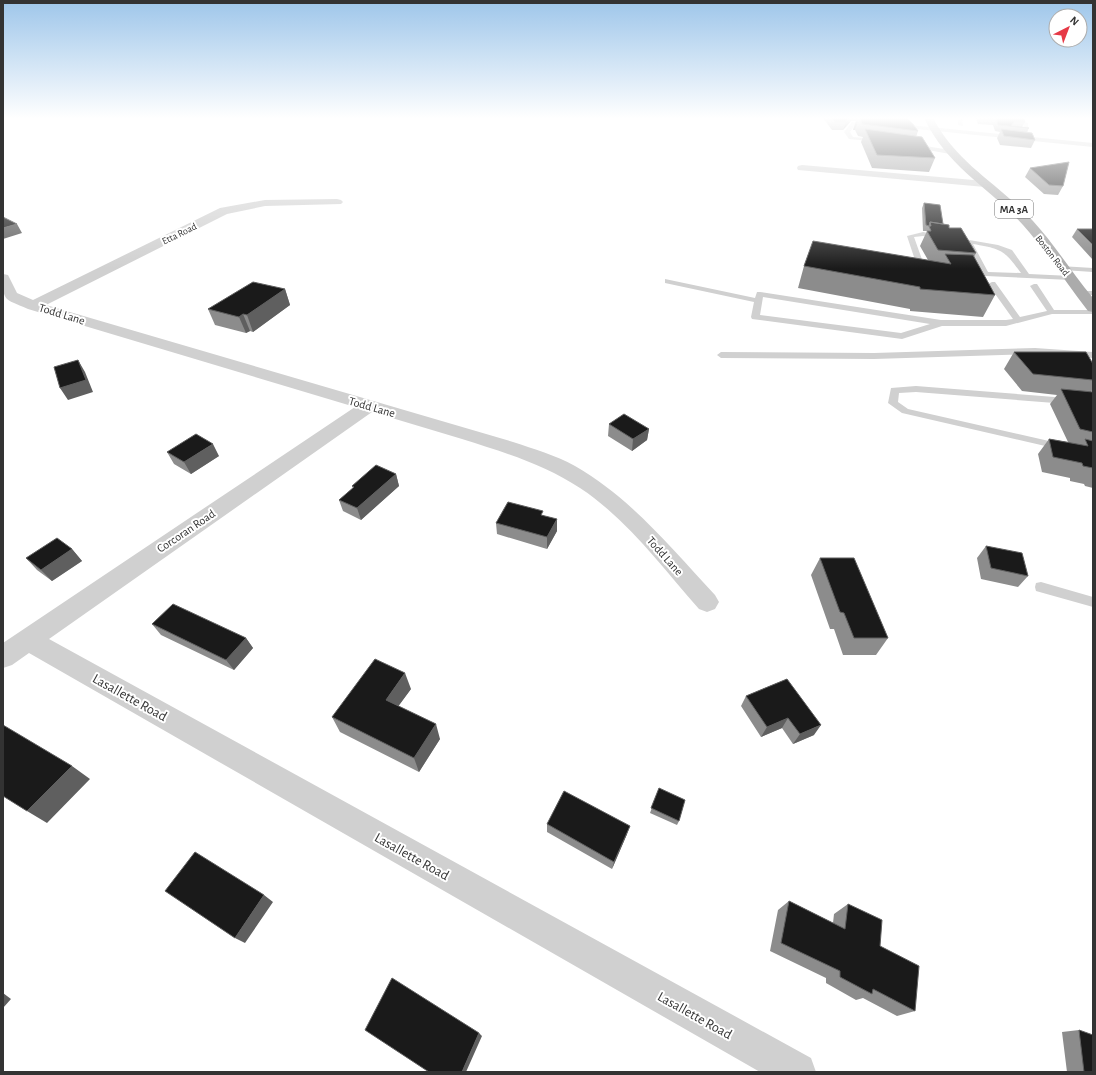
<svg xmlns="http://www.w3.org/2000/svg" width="1096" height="1075" font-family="'Alegreya Sans',sans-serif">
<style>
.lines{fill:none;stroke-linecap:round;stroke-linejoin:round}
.lane{fill:#d0d0d0;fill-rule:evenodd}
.street{fill:#d0d0d0;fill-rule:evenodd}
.primary{fill:#ababab;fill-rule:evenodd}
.wall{fill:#8c8c8c}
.shaded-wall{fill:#5f5f5f}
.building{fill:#1a1a1a;stroke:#5f5f5f}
.labels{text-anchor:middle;stroke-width:4;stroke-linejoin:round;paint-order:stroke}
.far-street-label{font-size:10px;fill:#333;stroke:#fff}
.shield{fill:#fff;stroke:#707070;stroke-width:1}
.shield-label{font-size:11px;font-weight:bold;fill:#333}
.street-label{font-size:12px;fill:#333;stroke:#fff}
.near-street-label{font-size:14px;fill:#333;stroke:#fff}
</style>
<rect width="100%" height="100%" fill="#fff"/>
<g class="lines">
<path class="lane" d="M 958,118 L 962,118 L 963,126 L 958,125 Z
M 852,122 L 873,123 L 871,125 L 855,125 L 850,132 L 853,137 L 877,139 L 879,142 L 849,139 L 844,132 Z
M 1024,122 L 1028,123 L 1028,133 L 1012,132 L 1014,129 L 1023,130 Z
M 899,124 L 1093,143 L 1093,147 L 897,127 Z
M 913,144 L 950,150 L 953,152 L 950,154 L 911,147 Z
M 923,232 L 998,245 L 1012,250 L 1029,274 L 1071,276 L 1075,278 L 1071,280 L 965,275 L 965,271 L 981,271 L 965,243 L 923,236 L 914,237 L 924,265 L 932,269 L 925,271 L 917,266 L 907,236 ZM 973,244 C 1002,249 1004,250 1021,273 L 988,272 Z
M 1060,266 L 1093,268 L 1093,272 L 1063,270 L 1059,268 Z
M 665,279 L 755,298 L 757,292 L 760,292 L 941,320 L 1006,320 L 1013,319 L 988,284 L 992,282 L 995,282 L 1020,317 L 1047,311 L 1030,286 L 1034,284 L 1037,284 L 1054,310 L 1093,310 L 1093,314 L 1052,314 L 1006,326 L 942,326 L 902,339 L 752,319 L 751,317 L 754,302 L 665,283 ZM 763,297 L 930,324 L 901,333 L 760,315 Z
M 1078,291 L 1093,291 L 1093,295 L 1078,295 Z
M 1035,348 L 1093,352 L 1093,358 L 1035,354 L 874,359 L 721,358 L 717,355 L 721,352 L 874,353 Z
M 916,386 L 1093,400 L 1093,406 L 916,392 L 899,393 L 898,402 L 908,409 L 1093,451 L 1093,457 L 902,413 L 888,403 L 891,388 Z
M 1041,582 L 1093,597 L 1093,607 L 1036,591 L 1035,587 L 1036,583 Z"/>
<path class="street" d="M 802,165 L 985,181 L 991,184 L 985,187 L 798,170 L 797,168 L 798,166 Z
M 337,199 L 341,200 L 343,202 L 341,204 L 265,206 L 227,214 L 46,305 L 513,442 C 534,449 555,455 575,466 C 631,498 672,549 715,595 L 719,602 L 715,609 L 707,612 L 699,609 C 662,567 627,519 580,488 C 544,464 503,452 462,439 C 432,430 402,421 372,412 L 49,639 L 811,1058 L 816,1072 L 760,1072 L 29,653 L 12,665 L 3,668 L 3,643 L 355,407 L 28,309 C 3,298 3,302 3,274 L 8,275 L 17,293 L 33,300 L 220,208 L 265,200 Z"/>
<path class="primary" d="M 924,118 L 933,118 C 958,165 998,183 1033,221 C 1055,245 1072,273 1093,298 L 1093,312 L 1088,311 C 1066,283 1047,252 1023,225 C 988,186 948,168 924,118 Z"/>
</g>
<path class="wall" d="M 823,118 L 907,118 L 918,131 L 916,137 L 935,158 L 929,172 L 872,168 L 861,142 L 863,137 L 858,136 L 855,130 L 853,130 L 856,121 L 851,121 L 843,130 L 832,130 Z
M 976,118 L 1024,118 L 1025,122 L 1022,127 L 1029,128 L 1027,132 L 1035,140 L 1031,148 L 1000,145 L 997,138 L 1000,132 L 995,131 L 993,125 L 978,124 Z
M 1030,168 L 1063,186 L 1058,195 L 1044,194 L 1025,177 Z
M 924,203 L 943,224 L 949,228 L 976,253 L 974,257 L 995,295 L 983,317 L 910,311 L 910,309 L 798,288 L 804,266 L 928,260 L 920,246 L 927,231 L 923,231 L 922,208 Z
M 1077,229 L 1093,229 L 1093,260 L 1072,237 Z
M 285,289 L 290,305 L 253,332 L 250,331 L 246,333 L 215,325 L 208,309 Z
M 1014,352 L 1093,364 L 1093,389 L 1091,392 L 1093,392 L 1093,488 L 1085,486 L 1084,484 L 1070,481 L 1070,478 L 1042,472 L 1038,454 L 1049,439 L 1068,442 L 1050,404 L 1057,395 L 1022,391 L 1004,369 Z
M 609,424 L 649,429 L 647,440 L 632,451 L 608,436 Z
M 167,452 L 219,456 L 191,474 L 174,464 Z
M 396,474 L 399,486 L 361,520 L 343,511 L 339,500 L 353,488 L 352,486 Z
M 543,515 L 557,531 L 547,549 L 497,534 L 496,523 Z
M 986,546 L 1028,576 L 1018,587 L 981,579 L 977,558 Z
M 72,549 L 82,561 L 52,581 L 37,570 L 26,558 Z
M 820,558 L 888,638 L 876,655 L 843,655 L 834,629 L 830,629 L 811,575 Z
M 152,624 L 246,638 L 253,648 L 234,670 L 161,635 Z
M 787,679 L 814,735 L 793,744 L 782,728 L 761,737 L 741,706 L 746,696 Z
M 411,689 L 398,706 L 440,739 L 419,772 L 340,732 L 332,717 Z
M 659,788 L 679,821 L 677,825 L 650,813 Z
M 547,824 L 627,834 L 612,869 L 547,832 Z
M 789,901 L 833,923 L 834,914 L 848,904 L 880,946 L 915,1011 L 897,1016 L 863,998 L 856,1000 L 826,983 L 826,978 L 770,951 L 778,910 Z
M 1079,1030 L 1093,1072 L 1067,1072 L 1062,1032 Z"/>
<path class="shaded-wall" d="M 849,118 L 852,118 L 851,121 L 843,130 L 846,122 Z
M 857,118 L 859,118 L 855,130 L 853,130 Z
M 17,224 L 22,233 L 3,239 L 3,228 Z
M 285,289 L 290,305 L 253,332 L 247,315 Z
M 243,314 L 250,331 L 246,333 L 239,317 Z
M 78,360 L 85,372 L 93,392 L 68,400 L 60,388 Z
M 649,429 L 647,440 L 632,451 L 633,439 Z
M 213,444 L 219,456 L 191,474 L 184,462 Z
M 396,474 L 399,486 L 361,520 L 357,508 Z
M 557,519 L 557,531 L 547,549 L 547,537 Z
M 72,549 L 82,561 L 52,581 L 41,570 Z
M 246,638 L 253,648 L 234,670 L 226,660 Z
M 405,673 L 411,689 L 392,715 L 386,700 Z
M 788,718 L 782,728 L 761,737 L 767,727 Z
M 436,724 L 440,739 L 419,772 L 414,758 Z
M 821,725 L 814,735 L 793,744 L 800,734 Z
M 72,766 L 90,779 L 47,823 L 27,811 Z
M 630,826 L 627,834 L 612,869 L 614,862 Z
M 264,895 L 273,902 L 245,943 L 235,938 Z
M 3,993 L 11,999 L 3,1008 Z
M 479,1033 L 482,1036 L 466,1072 L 462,1072 Z"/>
<path class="building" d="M 831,118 L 849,118 L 846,122 L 835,122 Z
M 860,118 L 907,118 L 913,124 L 918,131 L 862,124 Z
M 984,118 L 1024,118 L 1025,122 L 1014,122 L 1011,126 L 1029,128 L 998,125 L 996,119 Z
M 865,129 L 922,137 L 935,158 L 877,155 Z
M 1001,129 L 1032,133 L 1035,140 L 1004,136 Z
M 1069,162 L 1063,186 L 1049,185 L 1030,168 Z
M 924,203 L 940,205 L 943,224 L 930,222 L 929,226 L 926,225 Z
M 3,217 L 17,224 L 3,228 Z
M 930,222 L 949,225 L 949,228 L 961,228 L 976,253 L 938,250 L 927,231 L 931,231 L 929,226 L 931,226 Z
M 1077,229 L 1093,229 L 1093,245 Z
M 813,241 L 951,264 L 945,254 L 973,255 L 995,295 L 920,289 L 920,287 L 804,266 Z
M 253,282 L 285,289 L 247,315 L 243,314 L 239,317 L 208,309 Z
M 1014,352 L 1086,352 L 1093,364 L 1093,380 L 1033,374 Z
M 78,360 L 86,380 L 60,388 L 54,367 Z
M 1061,389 L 1093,392 L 1093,432 L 1080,429 Z
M 624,414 L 649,429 L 633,439 L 609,424 Z
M 196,434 L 213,444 L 184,462 L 167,452 Z
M 1049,439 L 1088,446 L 1085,439 L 1093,441 L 1093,468 L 1083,466 L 1082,463 L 1053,457 Z
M 376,465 L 396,474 L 357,508 L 339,500 L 354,487 L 352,486 Z
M 508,502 L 543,511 L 541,515 L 557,519 L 547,537 L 496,523 Z
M 57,538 L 72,549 L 41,570 L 26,558 Z
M 986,546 L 1022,553 L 1028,576 L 991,568 Z
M 820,558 L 854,558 L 888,638 L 854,638 L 844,613 L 840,612 Z
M 173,604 L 246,638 L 226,660 L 152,624 Z
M 375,659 L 405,673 L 386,700 L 436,724 L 414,758 L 332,717 Z
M 787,679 L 821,725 L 800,734 L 788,718 L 767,727 L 746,696 Z
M 3,725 L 72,766 L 27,811 L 3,796 Z
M 659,788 L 685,800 L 679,821 L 651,808 Z
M 564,791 L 630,826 L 614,862 L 547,824 Z
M 195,852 L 264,895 L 235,938 L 165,891 Z
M 789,901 L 845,929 L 848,904 L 882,920 L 880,946 L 919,966 L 915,1011 L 873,989 L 872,994 L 840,977 L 840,971 L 781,943 Z
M 392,978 L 479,1033 L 462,1072 L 429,1072 L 365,1030 Z
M 1079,1030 L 1093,1035 L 1093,1072 L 1084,1072 Z"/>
<linearGradient id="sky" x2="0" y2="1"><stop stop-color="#9ec6ea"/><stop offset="0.44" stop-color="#fff"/><stop offset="1" stop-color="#fff" stop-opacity="0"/></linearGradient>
<rect width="1096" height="269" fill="url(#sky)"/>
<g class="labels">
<g class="far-street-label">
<text transform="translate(179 233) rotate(-26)" y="4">Etta Road</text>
<text transform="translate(1053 255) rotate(52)" y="4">Boston Road</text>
</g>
<rect class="shield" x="995" y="200" width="38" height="18" rx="3"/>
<g class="shield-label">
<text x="1014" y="213">MA 3A</text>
</g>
<g class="street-label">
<text transform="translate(62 314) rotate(17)" y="4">Todd Lane</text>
<text transform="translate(372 407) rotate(16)" y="4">Todd Lane</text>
<text transform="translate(186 531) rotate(-34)" y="4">Corcoran Road</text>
<text transform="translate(665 556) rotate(48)" y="4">Todd Lane</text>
</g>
<g class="near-street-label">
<text transform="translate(130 697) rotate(29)" y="5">Lasallette Road</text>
<text transform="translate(412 856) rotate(29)" y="5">Lasallette Road</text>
<text transform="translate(695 1015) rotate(29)" y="5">Lasallette Road</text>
</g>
</g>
<rect width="1096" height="1075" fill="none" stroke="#333333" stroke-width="8"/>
<g transform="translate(1068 28) rotate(42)"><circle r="19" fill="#ffffff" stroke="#adadad"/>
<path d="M0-3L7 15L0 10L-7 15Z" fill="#e63946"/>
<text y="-6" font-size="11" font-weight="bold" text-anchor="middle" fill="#333333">N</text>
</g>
</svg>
